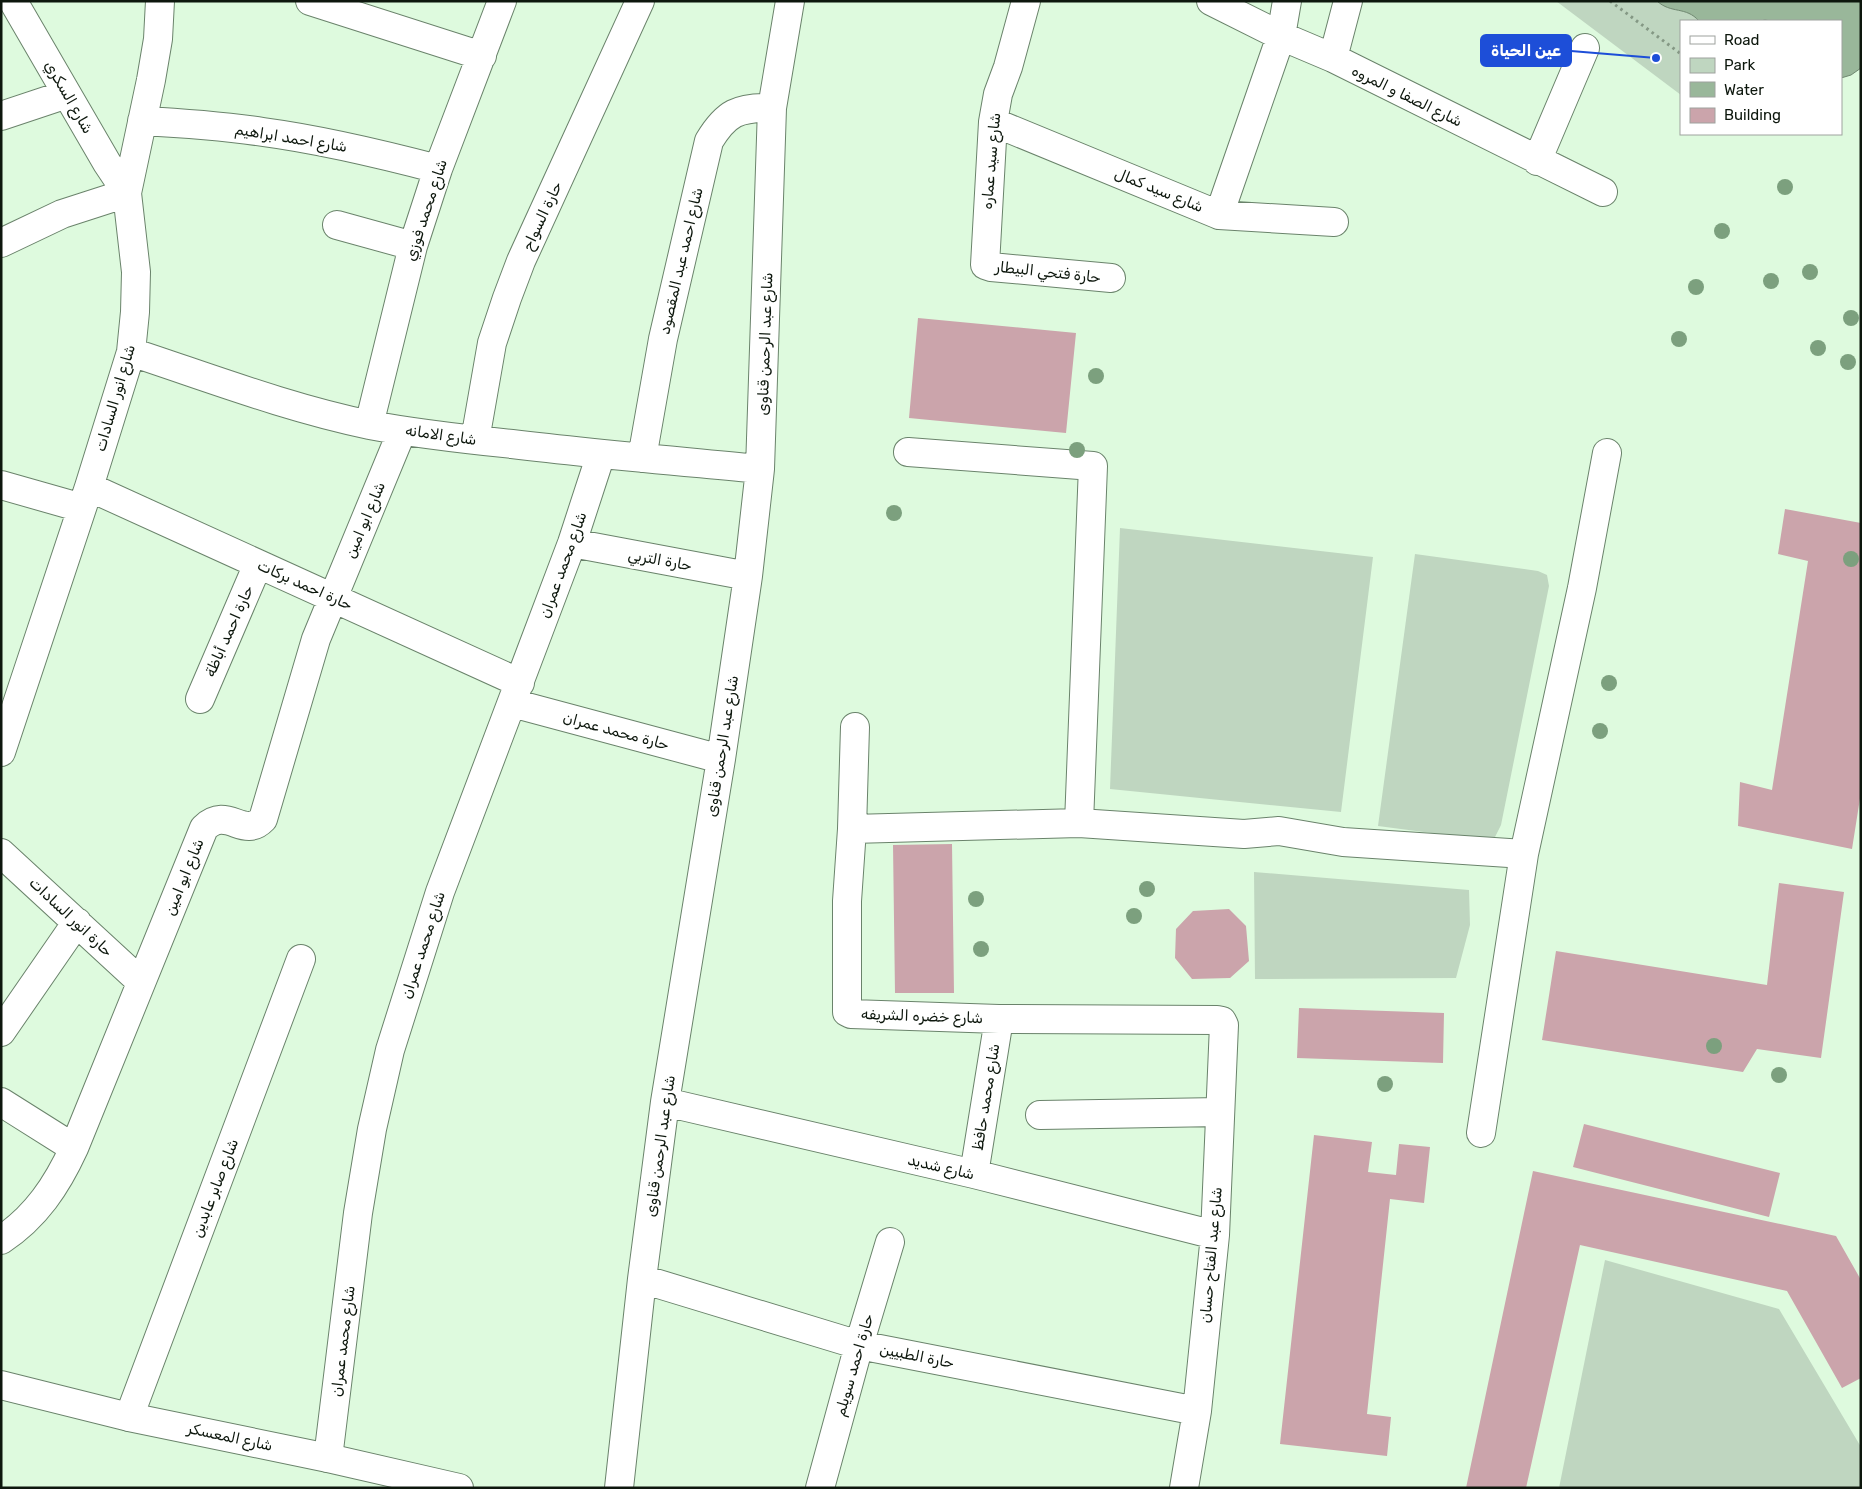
<svg xmlns="http://www.w3.org/2000/svg" width="1862" height="1489" font-family="Rubik,'Noto Sans Arabic',sans-serif">
<style>
.green{fill:#bfd6c0}
.water{fill:#99b79a;stroke:#6f8770}
.building{fill:#cba4ab}
.lines{fill:none;stroke-linecap:round;stroke-linejoin:round}
.minor-casing{stroke:#6a836b;stroke-width:30}
.tertiary-casing{stroke:#6a836b;stroke-width:30}
.path{stroke:#849884;stroke-width:3;stroke-dasharray:2.5 4;stroke-linecap:butt}
.minor{stroke:#fff;stroke-width:28}
.tertiary{stroke:#fff;stroke-width:28}
.tree{fill:#7ca07e}
.labels{text-anchor:middle;stroke-width:5;stroke-linejoin:round;paint-order:stroke}
.street-label{font-size:15px;fill:#0d170d;stroke:#fff}
.leader{fill:none;stroke:#1d4ed8;stroke-width:2}
.callout-dot{fill:#1d4ed8;stroke:#fff;stroke-width:2}
.callout{fill:#1d4ed8;stroke:#1d4ed8;stroke-width:2}
.callout-label{font-size:16px;text-anchor:middle;font-weight:bold;fill:#fff}
</style>
<rect width="100%" height="100%" fill="#defade"/>
<path class="green" d="M 1556,1 L 1657,1 C 1671,14 1686,6 1699,21 L 1681,21 L 1681,95 Z
M 1120,528 L 1373,557 L 1341,812 L 1110,789 Z
M 1415,554 L 1538,571 L 1547,575 L 1549,586 L 1501,825 L 1495,837 L 1477,839 L 1378,826 Z
M 1254,872 L 1469,890 L 1470,925 L 1456,978 L 1255,979 Z
M 1605,1260 L 1779,1309 L 1861,1447 L 1861,1488 L 1559,1488 Z"/>
<path class="water" d="M 1657,1 L 1861,1 L 1861,68 L 1851,75 L 1841,78 L 1841,21 L 1771,21 L 1765,20 L 1760,21 L 1699,21 C 1686,6 1671,14 1657,1 Z"/>
<path class="building" d="M 918,318 L 1076,333 L 1066,433 L 909,418 Z
M 1785,509 L 1861,523 L 1861,792 L 1852,849 L 1738,826 L 1740,782 L 1772,790 L 1808,561 L 1778,554 Z
M 952,844 L 954,993 L 895,993 L 893,845 Z
M 1779,883 L 1844,892 L 1821,1058 L 1757,1049 L 1743,1072 L 1542,1040 L 1556,951 L 1767,985 Z
M 1229,909 L 1246,926 L 1249,961 L 1230,978 L 1192,979 L 1175,958 L 1176,929 L 1193,911 Z
M 1299,1008 L 1444,1013 L 1443,1063 L 1297,1058 Z
M 1584,1124 L 1780,1173 L 1769,1217 L 1573,1167 Z
M 1314,1135 L 1372,1142 L 1368,1172 L 1396,1175 L 1399,1144 L 1430,1147 L 1424,1203 L 1390,1199 L 1367,1414 L 1391,1417 L 1387,1456 L 1280,1444 Z
M 1533,1171 L 1836,1236 L 1861,1280 L 1861,1378 L 1842,1388 L 1787,1291 L 1580,1245 L 1526,1488 L 1466,1488 Z"/>
<g class="lines">
<defs>
<path id="minor" d="M 310,1 L 482,56
M 1026,1 L 1008,67 L 998,94 L 993,122 L 985,265 L 991,267 L 1111,278
M 1211,1 L 1281,36 L 1333,58 L 1603,192
M 1333,58 L 1348,1
M 1,116 L 67,94
M 142,121 C 182,123 223,126 263,132 C 323,140 381,154 438,169
M 993,122 L 1219,215 L 1334,222
M 1537,161 L 1585,48
M 1219,215 L 1281,36 L 1287,1
M 337,225 L 413,246
M 1,243 L 62,214 L 127,193 L 107,163 L 13,1
M 131,352 C 210,378 288,408 370,425 C 417,434 464,439 512,444 C 595,454 677,461 760,469
M 369,425 L 413,246 L 438,169 L 502,1
M 475,440 L 492,343 L 507,298 L 521,261 L 640,1
M 908,452 L 1093,466 L 1079,823
M 642,458 L 663,339 L 709,141 C 726,113 738,107 772,108
M 1,485 L 82,508
M 89,487 L 520,683
M 572,543 L 748,576
M 200,699 L 258,564
M 512,703 L 721,759
M 855,727 L 852,829 L 847,901 L 847,1012 L 851,1014 L 999,1019 L 1217,1020 L 1222,1021 L 1224,1025 L 1215,1235 L 1197,1411 L 1184,1488
M 1,752 L 89,487 L 131,352 L 135,312 L 136,272 L 127,193 L 151,80 L 158,39 L 160,1
M 852,829 L 1079,823 L 1244,834 L 1279,831 L 1343,842 L 1524,854
M 1,853 L 141,982
M 1,1032 L 77,922
M 1,1102 L 74,1148
M 665,1102 L 974,1174 L 1215,1235
M 1040,1115 L 1220,1112
M 1481,1133 L 1524,854 L 1582,588 L 1607,453
M 974,1174 L 999,1019
M 1,1240 C 36,1217 57,1185 74,1148 L 204,828 C 228,805 243,840 263,819 L 316,639 L 402,431
M 642,1279 L 859,1345 L 1197,1411
M 129,1417 L 301,959
M 328,1458 L 358,1213 L 372,1129 L 390,1050 L 440,892 L 572,543 L 601,454
M 619,1488 L 642,1279 L 665,1102 L 721,759 L 748,576 L 760,469 L 772,108 L 790,1
M 820,1488 L 859,1345 L 890,1242"/>
<path id="tertiary" d="M 1,1385 L 129,1417 L 328,1458 L 459,1488"/>
</defs>
<use href="#minor" class="minor-casing"/>
<use href="#tertiary" class="tertiary-casing"/>
<path class="path" d="M 1610,1 L 1681,54"/>
<use href="#minor" class="minor"/>
<use href="#tertiary" class="tertiary"/>
</g>
<g class="tree">
<circle cx="1785" cy="187" r="8"/>
<circle cx="1722" cy="231" r="8"/>
<circle cx="1810" cy="272" r="8"/>
<circle cx="1771" cy="281" r="8"/>
<circle cx="1696" cy="287" r="8"/>
<circle cx="1851" cy="318" r="8"/>
<circle cx="1679" cy="339" r="8"/>
<circle cx="1818" cy="348" r="8"/>
<circle cx="1848" cy="362" r="8"/>
<circle cx="1096" cy="376" r="8"/>
<circle cx="1077" cy="450" r="8"/>
<circle cx="894" cy="513" r="8"/>
<circle cx="1851" cy="559" r="8"/>
<circle cx="1609" cy="683" r="8"/>
<circle cx="1600" cy="731" r="8"/>
<circle cx="1147" cy="889" r="8"/>
<circle cx="976" cy="899" r="8"/>
<circle cx="1134" cy="916" r="8"/>
<circle cx="981" cy="949" r="8"/>
<circle cx="1714" cy="1046" r="8"/>
<circle cx="1779" cy="1075" r="8"/>
<circle cx="1385" cy="1084" r="8"/>
</g>
<g class="labels">
<g class="street-label">
<text transform="translate(1407 96) rotate(26)" y="5">شارع الصفا و المروه</text>
<text transform="translate(69 97) rotate(60)" y="5">شارع السكري</text>
<text transform="translate(291 138) rotate(9)" y="5">شارع احمد ابراهيم</text>
<text transform="translate(991 161) rotate(-85)" y="5">شارع سيد عماره</text>
<text transform="translate(1159 190) rotate(22)" y="5">شارع سيد كمال</text>
<text transform="translate(426 210) rotate(-72)" y="5">شارع محمد فوزي</text>
<text transform="translate(542 216) rotate(-65)" y="5">حارة السواح</text>
<text transform="translate(681 261) rotate(-77)" y="5">شارع احمد عبد المقصود</text>
<text transform="translate(1048 272) rotate(6)" y="5">حارة فتحي البيطار</text>
<text transform="translate(765 344) rotate(-88)" y="5">شارع عبد الرحمن قناوى</text>
<text transform="translate(115 398) rotate(-74)" y="5">شارع انور السادات</text>
<text transform="translate(441 435) rotate(8)" y="5">شارع الامانه</text>
<text transform="translate(365 520) rotate(-67)" y="5">شارع ابو امين</text>
<text transform="translate(660 560) rotate(10)" y="5">حارة التربي</text>
<text transform="translate(563 565) rotate(-70)" y="5">شارع محمد عمران</text>
<text transform="translate(305 585) rotate(24)" y="5">حارة احمد بركات</text>
<text transform="translate(229 631) rotate(-66)" y="5">حارة احمد أباظة</text>
<text transform="translate(616 731) rotate(15)" y="5">حارة محمد عمران</text>
<text transform="translate(722 746) rotate(-81)" y="5">شارع عبد الرحمن قناوى</text>
<text transform="translate(184 877) rotate(-68)" y="5">شارع ابو امين</text>
<text transform="translate(71 917) rotate(43)" y="5">حارة انور السادات</text>
<text transform="translate(423 945) rotate(-72)" y="5">شارع محمد عمران</text>
<text transform="translate(922 1016) rotate(2)" y="5">شارع خضره الشريفه</text>
<text transform="translate(986 1097) rotate(-81)" y="5">شارع محمد حافظ</text>
<text transform="translate(660 1146) rotate(-82)" y="5">شارع عبد الرحمن قناوى</text>
<text transform="translate(941 1167) rotate(13)" y="5">شارع شديد</text>
<text transform="translate(215 1188) rotate(-69)" y="5">شارع صابر عابدين</text>
<text transform="translate(1211 1255) rotate(-85)" y="5">شارع عبد الفتاح حسان</text>
<text transform="translate(343 1341) rotate(-83)" y="5">شارع محمد عمران</text>
<text transform="translate(917 1356) rotate(11)" y="5">حارة الطبيين</text>
<text transform="translate(854 1365) rotate(-74)" y="5">حارة احمد سويلم</text>
<text transform="translate(230 1437) rotate(12)" y="5">شارع المعسكر</text>
</g>
</g>
<path class="leader" d="M1656 58L1571 51"/>
<circle class="callout-dot" cx="1656" cy="58" r="5"/>
<rect class="callout" x="1481" y="35" width="90" height="31" rx="5"/>
<g class="callout-label">
<text x="1526" y="56">عين الحياة</text>
</g>
<rect width="1862" height="1489" fill="none" stroke="#0d170d" stroke-width="5"/>
<rect x="1680" y="20" width="162" height="115" fill="#ffffff" stroke="#9ea29e"/>
<rect x="1690" y="36" width="25" height="8" fill="#ffffff" stroke="#9ea29e"/>
<text x="1724" y="45" font-size="15" fill="#0d170d">Road</text>
<rect x="1690" y="58" width="25" height="15" fill="#bfd6c0" stroke="#9ea29e"/>
<text x="1724" y="70" font-size="15" fill="#0d170d">Park</text>
<rect x="1690" y="82" width="25" height="15" fill="#99b79a" stroke="#9ea29e"/>
<text x="1724" y="95" font-size="15" fill="#0d170d">Water</text>
<rect x="1690" y="108" width="25" height="15" fill="#cba4ab" stroke="#9ea29e"/>
<text x="1724" y="120" font-size="15" fill="#0d170d">Building</text>
</svg>
